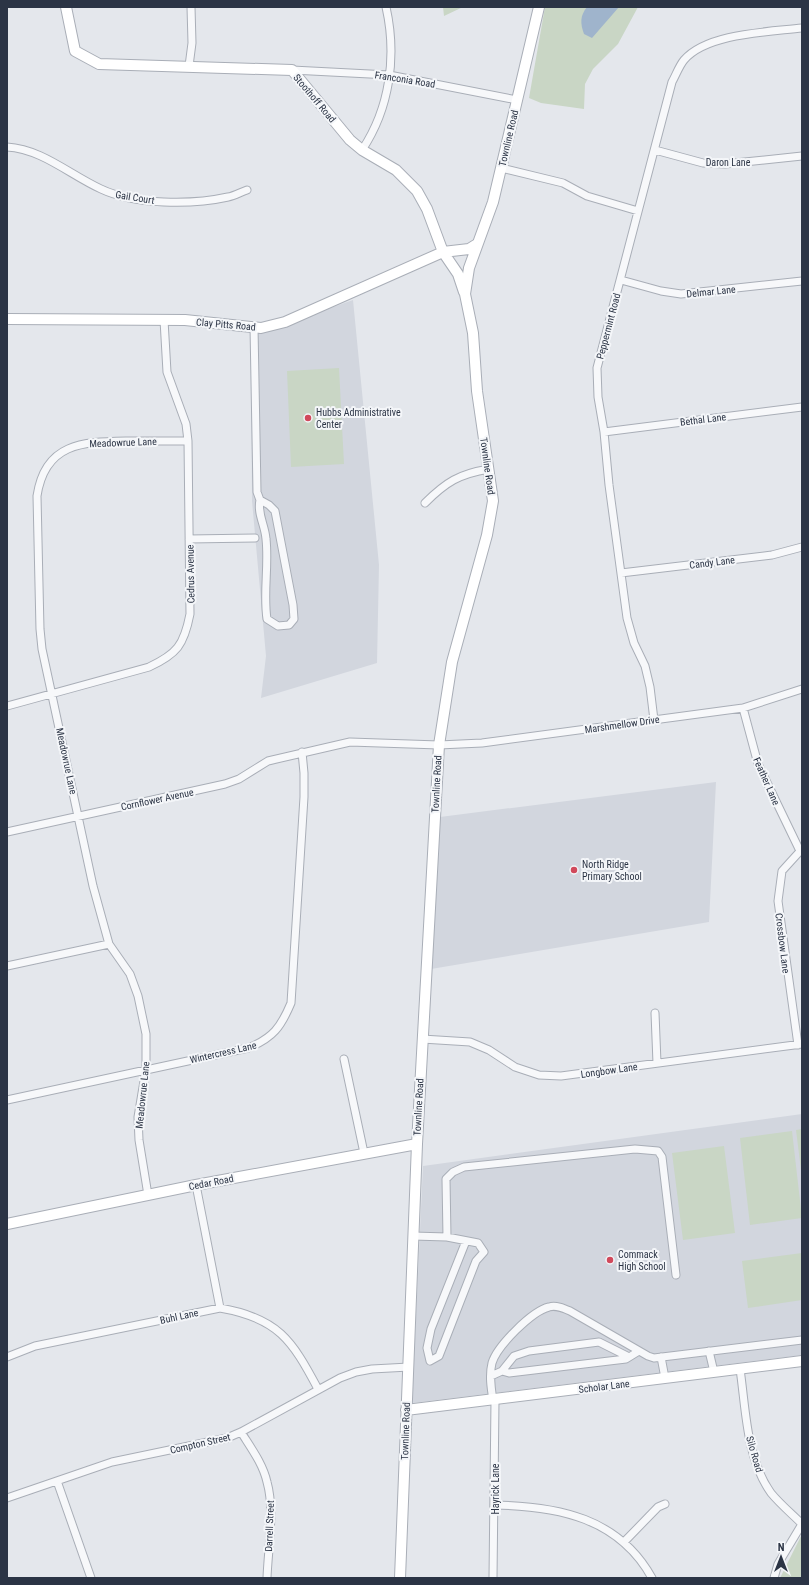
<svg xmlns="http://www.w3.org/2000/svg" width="809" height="1585" font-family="'Roboto Condensed',sans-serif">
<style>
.built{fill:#d2d6de}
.green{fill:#c9d6c5}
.water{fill:#9fb4cc}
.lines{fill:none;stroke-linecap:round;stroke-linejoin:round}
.street-casing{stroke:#a9aeb7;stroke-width:9}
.secondary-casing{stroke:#a9aeb7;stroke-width:12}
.street{stroke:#f7f8fa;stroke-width:7}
.secondary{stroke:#fff;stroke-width:10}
.poi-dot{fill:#d1495b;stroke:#f4f6f9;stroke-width:1.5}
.labels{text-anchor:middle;stroke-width:4;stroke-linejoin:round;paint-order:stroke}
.street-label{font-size:10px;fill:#2b3445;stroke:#f4f6f9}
.poi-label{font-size:10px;fill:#2b3445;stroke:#f4f6f9;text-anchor:start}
</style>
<rect width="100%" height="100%" fill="#e4e7ec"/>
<path class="built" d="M 353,300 L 379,565 L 377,663 L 261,698 L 266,656 L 252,501 L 251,336 Z
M 716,782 L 709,922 L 431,969 L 440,817 Z
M 802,1114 L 802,1355 L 412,1403 L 423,1166 Z"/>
<path class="green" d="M 443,7 L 463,7 L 444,16 Z
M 545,7 L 638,7 L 618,44 L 593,69 L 585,84 L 584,109 L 541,103 L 529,98 Z
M 339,368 L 344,464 L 291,467 L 287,371 Z
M 802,1129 L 802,1178 L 796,1130 Z
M 792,1131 L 802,1218 L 750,1225 L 740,1138 Z
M 724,1146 L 735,1233 L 683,1240 L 672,1153 Z
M 802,1253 L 802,1300 L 748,1308 L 742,1261 Z
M 802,1534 L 802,1578 L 780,1578 Z"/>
<path class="water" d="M 587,7 L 619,7 L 592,38 L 584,34 C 580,23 580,16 587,7 Z"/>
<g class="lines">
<defs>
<path id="street" d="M 189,66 L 192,43 L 191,7
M 292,70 L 389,75 L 517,100
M 7,147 C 42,149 70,175 101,189 C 135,205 192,205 228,197 C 234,196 241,192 247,190
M 362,150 C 390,108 397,56 386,7
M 655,150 L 703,163 L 725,164 L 802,156
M 501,168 L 563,183 L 587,196 L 638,211
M 621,280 L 661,291 L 681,294 L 802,281
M 254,327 L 257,492 L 260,500 L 269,505 L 275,511 L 293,605 L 294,619 L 289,625 L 278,626 L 267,619 C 263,593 269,566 266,539 C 265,525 257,514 260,500
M 604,432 L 802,407
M 425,503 C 446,482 459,474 489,469
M 189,539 L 255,538
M 621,573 L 772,555 L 802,547
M 7,706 L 149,667 C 177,654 184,645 190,614 L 188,441 L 186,424 L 167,372 L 164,320
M 743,708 L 758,764 L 800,851
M 654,720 L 650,687 L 645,666 L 634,643 L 627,618 L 609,485 L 604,432 L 598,397 L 597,368 L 672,82 C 676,75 679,66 684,60 C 707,33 769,32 802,28
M 7,832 L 225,784 L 239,779 L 268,761 L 350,742 L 439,745 L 482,743 L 743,708 L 802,689
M 7,966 L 109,944
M 655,1013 L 657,1063
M 422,1039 L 470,1042 L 489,1050 L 515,1067 L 539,1075 L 561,1076 L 802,1044
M 798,1045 L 778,901 L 782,871 L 802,849
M 344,1059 L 364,1153
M 7,1100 L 248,1048 C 273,1038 281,1027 291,1003 L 304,797 L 304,773 L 302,752
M 196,1185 L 220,1308
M 148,1195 L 139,1140 L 138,1117 L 146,1069 L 146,1034 L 138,996 L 130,974 L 109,944 L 93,886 L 42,649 L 40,629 L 37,496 C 45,443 82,442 126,441 C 147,441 167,441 188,441
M 413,1236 L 447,1237 L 478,1243 L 484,1252 L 476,1261 L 439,1356 L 430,1361 L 427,1348 L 431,1329 L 466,1241
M 447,1237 L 446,1179 L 453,1172 L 464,1167 L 635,1149 L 658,1151 L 662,1157 L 676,1275
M 709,1351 L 714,1372
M 7,1357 L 35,1346 L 220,1308 C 278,1318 292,1340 318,1389
M 661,1357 L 665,1378
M 740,1369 C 746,1410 746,1458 771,1493 C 780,1504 792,1514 802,1524
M 502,1371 L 509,1373 L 626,1359 L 639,1351
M 491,1376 L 502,1371 L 514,1356 L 529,1351 L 599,1342 L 629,1357
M 493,1400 C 491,1388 489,1375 492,1363 C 497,1346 532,1311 549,1307 C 556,1305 563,1308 570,1311 L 648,1356 L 654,1358 L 802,1340
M 241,1432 C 251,1448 263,1464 267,1482 C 275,1510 268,1549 267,1578
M 57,1481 L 91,1578
M 7,1498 L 112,1462 L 227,1438 L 241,1432 L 340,1378 L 356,1372 L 372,1369 L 409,1367
M 495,1505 C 558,1506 619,1518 652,1578
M 624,1542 L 658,1507 L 665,1504
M 493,1578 L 495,1400
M 774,1578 L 778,1564 L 802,1524"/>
<path id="secondary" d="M 66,7 L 75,51 L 99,64 L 292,70 L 350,140 L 362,150 L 396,170 L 417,191 L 427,209 L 443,252 L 458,274 L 464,292
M 7,319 L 185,320 L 261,328 L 285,322 L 443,252 L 469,249 L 477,244
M 7,1224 L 196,1185 L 417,1144
M 406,1410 L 802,1361
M 400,1578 L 417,1144 L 439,745 L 452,662 L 487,535 L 493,501 L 477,391 L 473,333 L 465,294 L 469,268 L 493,202 L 539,7"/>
</defs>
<use href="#street" class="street-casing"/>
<use href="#secondary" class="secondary-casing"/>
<use href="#street" class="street"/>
<use href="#secondary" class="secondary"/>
</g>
<g class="poi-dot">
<circle cx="308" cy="418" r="4"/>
<circle cx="574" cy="870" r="4"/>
<circle cx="610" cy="1260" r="4"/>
</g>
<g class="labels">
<g class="street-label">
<text transform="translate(405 79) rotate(9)" y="4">Franconia Road</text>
<text transform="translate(315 98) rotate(50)" y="4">Stoothoff Road</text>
<text transform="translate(508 138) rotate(-77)" y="4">Townline Road</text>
<text x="728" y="166">Daron Lane</text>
<text transform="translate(135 197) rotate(9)" y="4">Gail Court</text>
<text transform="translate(711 291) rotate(-6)" y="4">Delmar Lane</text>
<text transform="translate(226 324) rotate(5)" y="4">Clay Pitts Road</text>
<text transform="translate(608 326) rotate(-75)" y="4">Peppermint Road</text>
<text transform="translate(703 419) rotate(-7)" y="4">Bethal Lane</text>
<text transform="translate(123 442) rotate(-2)" y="4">Meadowrue Lane</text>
<text transform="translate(488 466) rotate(82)" y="4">Townline Road</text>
<text transform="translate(712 562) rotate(-7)" y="4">Candy Lane</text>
<text transform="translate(190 574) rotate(-91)" y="4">Cedrus Avenue</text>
<text transform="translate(622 724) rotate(-8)" y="4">Marshmellow Drive</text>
<text transform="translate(67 761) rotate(78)" y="4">Meadowrue Lane</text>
<text transform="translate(767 781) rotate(66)" y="4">Feather Lane</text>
<text transform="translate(436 784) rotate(-87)" y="4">Townline Road</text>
<text transform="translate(157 799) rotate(-12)" y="4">Cornflower Avenue</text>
<text transform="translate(783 943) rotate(83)" y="4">Crossbow Lane</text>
<text transform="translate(223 1052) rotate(-13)" y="4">Wintercress Lane</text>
<text transform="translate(609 1070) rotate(-8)" y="4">Longbow Lane</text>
<text transform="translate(142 1095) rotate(-84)" y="4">Meadowrue Lane</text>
<text transform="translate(418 1107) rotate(-87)" y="4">Townline Road</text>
<text transform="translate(211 1182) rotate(-11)" y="4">Cedar Road</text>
<text transform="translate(179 1316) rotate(-12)" y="4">Buhl Lane</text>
<text transform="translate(604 1386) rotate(-7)" y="4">Scholar Lane</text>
<text transform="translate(405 1431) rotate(-88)" y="4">Townline Road</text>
<text transform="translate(200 1443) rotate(-13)" y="4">Compton Street</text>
<text transform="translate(755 1454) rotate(74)" y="4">Silo Road</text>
<text transform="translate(495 1489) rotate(-90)" y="4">Hayrick Lane</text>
<text transform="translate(269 1526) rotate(-88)" y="4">Darrell Street</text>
</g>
<g class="poi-label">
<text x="316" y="416">Hubbs Administrative<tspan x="316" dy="12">Center</tspan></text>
<text x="582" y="868">North Ridge<tspan x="582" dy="12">Primary School</tspan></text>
<text x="618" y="1258">Commack<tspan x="618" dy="12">High School</tspan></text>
</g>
</g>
<rect width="809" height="1585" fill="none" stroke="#2b3445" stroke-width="16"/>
<g transform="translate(781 1557)" stroke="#f4f6f9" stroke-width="3" paint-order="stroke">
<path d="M0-3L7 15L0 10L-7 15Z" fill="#2b3445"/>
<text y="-6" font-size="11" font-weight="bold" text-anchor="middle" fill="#2b3445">N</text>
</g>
</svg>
